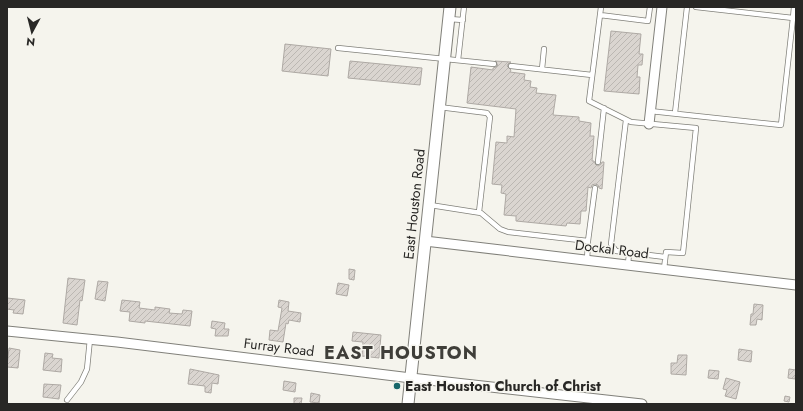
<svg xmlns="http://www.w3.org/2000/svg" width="803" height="411" font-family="Jost,sans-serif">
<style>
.building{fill:url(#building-hatch);stroke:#aea9a4}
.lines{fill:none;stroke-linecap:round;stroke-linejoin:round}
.service-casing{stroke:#81807a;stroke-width:6}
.minor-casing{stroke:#81807a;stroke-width:11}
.tertiary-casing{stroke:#81807a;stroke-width:13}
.service{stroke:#fff;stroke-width:4.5}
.minor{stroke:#fff;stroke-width:9}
.tertiary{stroke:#fff;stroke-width:11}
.poi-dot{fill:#176669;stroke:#f5f4ed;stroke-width:1.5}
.labels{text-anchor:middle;stroke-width:3;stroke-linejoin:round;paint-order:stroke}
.street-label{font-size:14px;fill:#282725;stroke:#f5f4ed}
.poi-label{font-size:14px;font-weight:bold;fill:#282725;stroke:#f5f4ed;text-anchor:start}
.district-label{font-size:18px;font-weight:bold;letter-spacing:1px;fill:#3f3e39;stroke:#f5f4ed}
</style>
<defs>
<pattern id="building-hatch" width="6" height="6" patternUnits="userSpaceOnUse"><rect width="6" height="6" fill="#dad5d0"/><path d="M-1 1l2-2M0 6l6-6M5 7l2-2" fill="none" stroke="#bbb7b2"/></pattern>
</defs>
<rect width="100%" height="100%" fill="#f5f4ed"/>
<path class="building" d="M 611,31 L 641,34 L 639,54 L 643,54 L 642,65 L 638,65 L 637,77 L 640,77 L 639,94 L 604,91 Z
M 285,44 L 331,49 L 328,76 L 282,71 Z
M 350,61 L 422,68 L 420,85 L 348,78 Z
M 495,61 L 511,62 L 508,64 L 507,66 L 511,70 L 510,72 L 525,74 L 524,80 L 531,81 L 530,87 L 537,88 L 536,93 L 556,95 L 553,115 L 579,117 L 579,121 L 591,123 L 590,136 L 594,136 L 592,161 L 594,161 L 596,165 L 598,166 L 601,164 L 602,162 L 604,162 L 602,189 L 599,188 L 598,185 L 595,184 L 592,185 L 591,188 L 588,187 L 586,211 L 581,211 L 580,224 L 567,223 L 566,226 L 516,221 L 516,216 L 504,215 L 506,194 L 501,193 L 502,185 L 492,184 L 496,142 L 507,143 L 507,136 L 514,137 L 516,109 L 467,103 L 471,67 L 493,70 L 493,68 L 496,67 L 498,65 Z
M 349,269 L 355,270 L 354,280 L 349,279 Z
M 68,278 L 85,280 L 82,301 L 80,300 L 77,325 L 63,323 Z
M 98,281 L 108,282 L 105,301 L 95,299 Z
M 338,283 L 349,285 L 347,296 L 336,294 Z
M 7,298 L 25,300 L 23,314 L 13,313 L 14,310 L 7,309 Z
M 122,300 L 140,302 L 139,308 L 155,310 L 155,307 L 170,309 L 169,313 L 182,314 L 183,310 L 192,311 L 190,326 L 145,321 L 145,323 L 129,321 L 130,312 L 120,311 Z
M 279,300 L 289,302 L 288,311 L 301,313 L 300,322 L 289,320 L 288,324 L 286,323 L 283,342 L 269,340 L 270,330 L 278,331 L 282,308 L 278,307 Z
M 754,304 L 763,305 L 762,320 L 757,319 L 756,325 L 750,325 L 751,314 L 753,314 Z
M 212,321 L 225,323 L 224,329 L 229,329 L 228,336 L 215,336 L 216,329 L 211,328 Z
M 353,332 L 381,335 L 379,358 L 362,356 L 363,342 L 352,341 Z
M 9,348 L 20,350 L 18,368 L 7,367 Z
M 739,349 L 752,351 L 751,362 L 738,360 Z
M 45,353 L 53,354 L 52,358 L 62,359 L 61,372 L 43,370 Z
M 678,355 L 687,355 L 686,375 L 671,374 L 671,363 L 677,363 Z
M 190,369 L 219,375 L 218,384 L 212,383 L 211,393 L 205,392 L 205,386 L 188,384 Z
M 789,369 L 796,370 L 795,379 L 788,378 Z
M 709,370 L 719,371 L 718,379 L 708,378 Z
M 726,378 L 740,382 L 736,399 L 725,396 L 727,390 L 723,389 Z
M 284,381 L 296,383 L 295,392 L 283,390 Z
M 44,384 L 61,385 L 59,399 L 43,397 Z
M 311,393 L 320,395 L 319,403 L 310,402 Z
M 785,396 L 790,397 L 789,402 L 784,401 Z
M 294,398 L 302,398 L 301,404 L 294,404 Z"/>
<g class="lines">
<defs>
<path id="service" d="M 601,7 L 589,101 L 631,122 L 696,128 L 683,253 L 666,252 L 664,269
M 696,7 L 793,18 L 794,7
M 600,15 L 648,21 L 650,7
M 449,19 L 463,20
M 338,48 L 494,64
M 458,60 L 464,7
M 511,66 L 592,75
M 542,69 L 544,49
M 439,107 L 487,113 L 490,117 L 479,212
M 650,111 L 781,125 L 793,18
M 675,113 L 687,7
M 626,120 L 611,244 L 616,251 L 665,257
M 598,162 L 604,108
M 430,205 L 481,213 L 500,229 L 508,232 L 588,241 L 587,261
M 588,241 L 595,188
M 628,265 L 629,253
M 67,400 L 81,382 L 87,369 L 90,339"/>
<path id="minor" d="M 649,124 L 662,7
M 425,241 L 796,285
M 7,331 L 117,342 L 411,378 L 642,404"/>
<path id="tertiary" d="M 408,404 L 450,7"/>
</defs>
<use href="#service" class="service-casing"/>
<use href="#minor" class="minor-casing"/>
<use href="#tertiary" class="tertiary-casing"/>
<use href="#service" class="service"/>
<use href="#minor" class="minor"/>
<use href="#tertiary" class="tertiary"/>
</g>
<circle class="poi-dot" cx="397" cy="386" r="4"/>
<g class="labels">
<g class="street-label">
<text transform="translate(414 204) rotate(-84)" y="5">East Houston Road</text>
<text transform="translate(612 249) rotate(7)" y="5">Dockal Road</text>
<text transform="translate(279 347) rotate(7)" y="5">Furray Road</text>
</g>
<g class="poi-label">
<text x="405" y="391">East Houston Church of Christ</text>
</g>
<g class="district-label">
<text x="401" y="359">EAST HOUSTON</text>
</g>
</g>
<rect width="803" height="411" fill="none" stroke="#282725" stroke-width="16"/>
<g transform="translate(32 32) rotate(187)" stroke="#f5f4ed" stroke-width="3" paint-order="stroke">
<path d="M0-3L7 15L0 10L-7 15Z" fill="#282725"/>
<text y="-6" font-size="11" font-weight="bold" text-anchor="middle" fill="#282725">N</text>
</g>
</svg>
